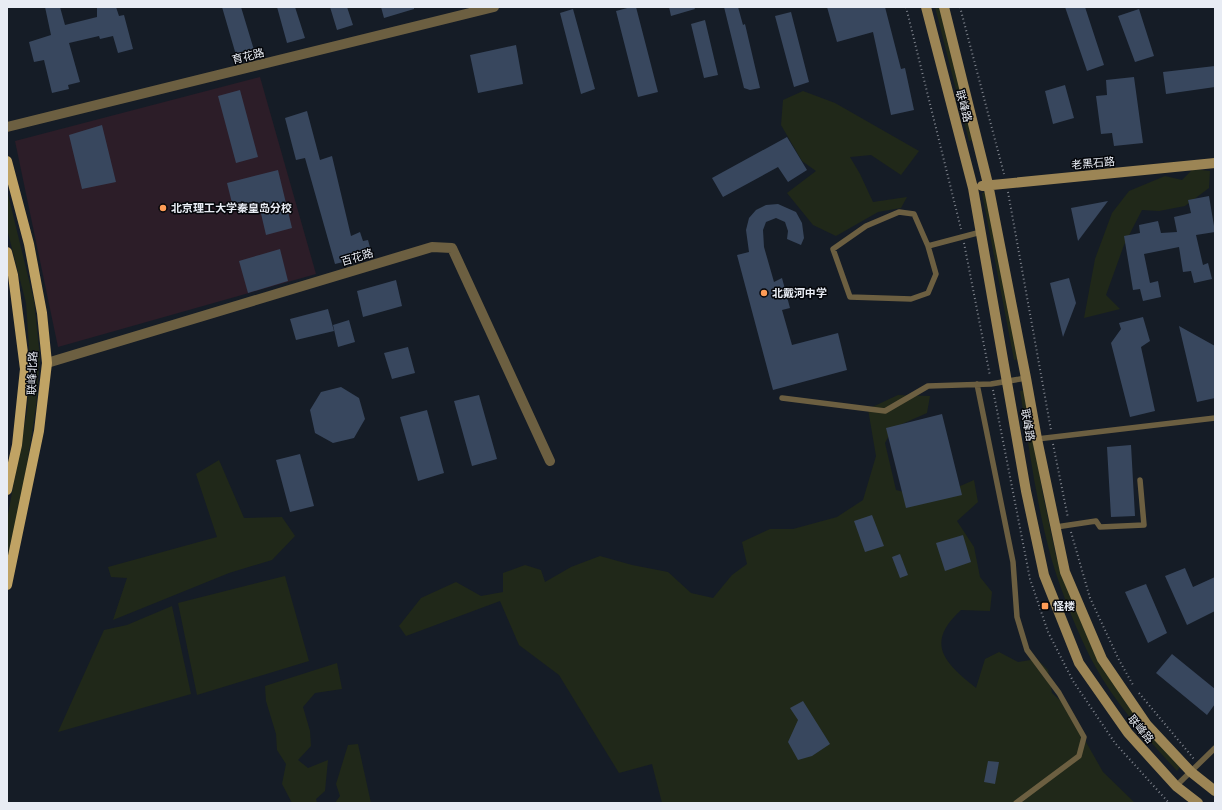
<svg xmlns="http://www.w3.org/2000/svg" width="1222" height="810" font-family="'DM Sans','Noto Sans SC',sans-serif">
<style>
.education{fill:#2c1d28}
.green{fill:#202819}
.building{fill:#38475e}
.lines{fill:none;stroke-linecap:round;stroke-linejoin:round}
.path{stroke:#80858e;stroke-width:2;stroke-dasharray:1 3;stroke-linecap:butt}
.service{stroke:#6c5f41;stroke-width:5.5}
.minor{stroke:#6c5f41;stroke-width:10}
.tertiary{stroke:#6c5f41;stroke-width:10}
.secondary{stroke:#9c8555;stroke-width:10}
.primary{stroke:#c0a364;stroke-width:10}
.poi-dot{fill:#fe9c57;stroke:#04060a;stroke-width:1.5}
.labels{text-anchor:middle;stroke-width:3;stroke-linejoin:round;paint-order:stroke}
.street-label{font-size:11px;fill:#e8ecf4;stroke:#04060a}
.poi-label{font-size:11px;font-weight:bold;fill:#e8ecf4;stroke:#04060a;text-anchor:start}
</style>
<rect width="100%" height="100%" fill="#151c26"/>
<path class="education" d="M 260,77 L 316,274 L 58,347 L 15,141 Z"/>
<path class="green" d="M 935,7 L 940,7 L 975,140 L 969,141 Z
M 803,91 L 835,103 L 919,151 L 901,175 L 871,155 L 850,157 L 860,174 L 873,202 L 907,197 L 901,208 L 878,212 L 836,236 L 813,225 L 787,193 L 816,171 L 802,161 L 781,125 L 783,100 Z
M 1193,169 L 1210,171 L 1209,188 L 1185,206 L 1159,211 L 1142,210 L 1124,245 L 1106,295 L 1120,309 L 1084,318 L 1095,259 L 1112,213 L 1129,191 L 1165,176 L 1182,180 Z
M 7,190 L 34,301 L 40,357 L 36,407 L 23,490 L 7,560 L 7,520 L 27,411 L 30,361 L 26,303 L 7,229 Z
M 987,192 L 1019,359 L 1014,360 L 982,193 Z
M 1025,390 L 1043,495 L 1056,556 L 1074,605 L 1100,664 L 1180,767 L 1177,771 C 1147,738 1116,705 1095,666 C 1079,637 1060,589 1051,557 C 1036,503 1029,446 1020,391 Z
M 898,395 L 930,396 L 927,413 L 893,428 L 885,443 L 896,490 L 908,493 L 951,490 L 974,480 L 978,502 L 957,521 L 974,547 L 980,577 L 992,592 L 990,611 L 961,610 C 924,644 945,663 976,688 L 985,659 L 999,652 L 1018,662 L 1037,659 L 1048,670 L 1052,693 L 1065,705 L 1103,772 L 1135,803 L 662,803 L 652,764 L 619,773 L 559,675 L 519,645 L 500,601 L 406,636 L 399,626 L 421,598 L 456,582 L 481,596 L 503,592 L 503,573 L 525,565 L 541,570 L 545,582 L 571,567 L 600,556 L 632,565 L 668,572 L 691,593 L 713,598 L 732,575 L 747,564 L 742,542 L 770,529 L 793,529 L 837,517 L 863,500 L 876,456 L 868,409 Z
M 219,460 L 244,518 L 282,517 L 295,536 L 272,560 L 229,573 L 113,620 L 127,578 L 111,577 L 108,567 L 217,537 L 196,474 Z
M 285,576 L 309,661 L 197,695 L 178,603 Z
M 172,606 L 191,694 L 58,732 L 104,630 L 127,625 Z
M 337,663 L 342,689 L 315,693 L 303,707 L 310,731 L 311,746 L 298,760 L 308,768 L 328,760 L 325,791 L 316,799 L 317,803 L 292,803 L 282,784 L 286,764 L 277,750 L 276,734 L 266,701 L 265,686 Z
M 358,744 L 371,803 L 335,803 L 340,796 L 336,784 L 348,745 Z"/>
<path class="building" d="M 45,7 L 60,7 L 65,25 L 97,17 L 97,7 L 116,7 L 119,16 L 124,15 L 133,49 L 118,53 L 113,36 L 100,39 L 99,36 L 69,43 L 80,82 L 68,85 L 69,89 L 52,93 L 44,60 L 34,62 L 29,42 L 51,35 Z
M 222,7 L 241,7 L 254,50 L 236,55 Z
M 277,7 L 295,7 L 305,38 L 287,43 Z
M 330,7 L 347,7 L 353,25 L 337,30 Z
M 381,7 L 414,7 L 414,9 L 384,18 Z
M 631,7 L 636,7 L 658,92 L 638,97 L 616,11 Z
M 669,7 L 694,7 L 695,9 L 671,16 Z
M 724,7 L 738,7 L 743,25 L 745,24 L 760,88 L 750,90 L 744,88 Z
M 827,7 L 885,7 L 901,69 L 905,68 L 914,110 L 891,115 L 873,32 L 837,42 Z
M 1065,7 L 1085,7 L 1104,65 L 1087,71 Z
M 573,9 L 595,89 L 581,94 L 560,13 Z
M 1139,9 L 1154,56 L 1135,62 L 1118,16 Z
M 791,12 L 809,82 L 794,87 L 775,16 Z
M 705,20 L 718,75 L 704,78 L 691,24 Z
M 516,45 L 523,84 L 478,93 L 470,55 Z
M 1215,66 L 1215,87 L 1166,94 L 1163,72 Z
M 1134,77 L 1143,143 L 1114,146 L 1112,133 L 1101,134 L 1096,96 L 1107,95 L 1106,80 Z
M 1065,85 L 1074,118 L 1053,124 L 1045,91 Z
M 240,90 L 258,157 L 236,163 L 218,96 Z
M 307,111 L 320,160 L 332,156 L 351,236 L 360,232 L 363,241 L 368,240 L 372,255 L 335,264 L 305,158 L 296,160 L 285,118 Z
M 102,125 L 116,182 L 82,189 L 69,135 Z
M 787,137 L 807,170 L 788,182 L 778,167 L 723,197 L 712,178 Z
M 278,170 L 292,228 L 266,235 L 259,205 L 234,211 L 227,183 Z
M 1209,196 L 1215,232 L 1196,235 L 1203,265 L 1208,263 L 1212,279 L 1194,283 L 1191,271 L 1183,272 L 1179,247 L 1144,254 L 1150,283 L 1158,281 L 1161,297 L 1143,301 L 1140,289 L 1133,290 L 1124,236 L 1140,233 L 1139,225 L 1158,221 L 1161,233 L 1177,232 L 1174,217 L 1191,213 L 1188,200 Z
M 1108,201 L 1078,241 L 1071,208 Z
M 778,204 L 796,212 L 802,223 L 804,238 L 801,245 L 787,239 L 788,231 L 785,222 L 776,218 L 766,222 L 763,230 L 764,247 L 774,282 L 782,278 L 790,308 L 782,310 L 792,345 L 838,333 L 847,370 L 773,390 L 737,255 L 749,252 L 746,230 L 749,218 L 756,210 L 766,205 Z
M 280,249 L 288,281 L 248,293 L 239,261 Z
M 1069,278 L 1076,303 L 1063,337 L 1050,283 Z
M 396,280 L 402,306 L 363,317 L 357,291 Z
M 328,309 L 334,331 L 296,340 L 290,319 Z
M 1143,317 L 1150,341 L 1141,347 L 1155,411 L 1130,417 L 1111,343 L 1121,329 L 1119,323 Z
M 349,320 L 355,342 L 338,347 L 333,325 Z
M 1179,326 L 1215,346 L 1215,398 L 1197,402 Z
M 408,347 L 415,373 L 392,379 L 384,353 Z
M 341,387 L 359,398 L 365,419 L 354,438 L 333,443 L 315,433 L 310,410 L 321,392 Z
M 479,395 L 497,459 L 472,466 L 454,401 Z
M 427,410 L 444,473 L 418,481 L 400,417 Z
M 942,414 L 962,495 L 906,508 L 886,428 Z
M 1131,445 L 1135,516 L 1111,517 L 1107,447 Z
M 300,454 L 314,506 L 290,512 L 276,460 Z
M 872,515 L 884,546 L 865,552 L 854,521 Z
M 963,535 L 971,562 L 945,571 L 936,543 Z
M 900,554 L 908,575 L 900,578 L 892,557 Z
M 1185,568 L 1193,587 L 1215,577 L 1215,611 L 1187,625 L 1165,576 Z
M 1146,584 L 1167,633 L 1148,643 L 1125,592 Z
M 1172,654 L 1215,689 L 1215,704 L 1207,715 L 1156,673 Z
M 803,701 L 830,744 L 812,756 L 798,760 L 788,742 L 798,720 L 790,708 Z
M 988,761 L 999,762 L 995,784 L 984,782 Z"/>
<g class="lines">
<path class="path" d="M 906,7 L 961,229
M 960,7 L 1004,174
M 1008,192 L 1051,430
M 964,243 L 990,376
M 993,390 L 1030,579 L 1048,632 L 1073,681 L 1115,743 L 1169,803
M 1053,444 L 1068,518
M 1071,532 L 1090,598 L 1119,660 L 1133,685
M 1139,693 L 1194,759"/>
<path class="service" d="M 928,246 L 914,214 L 899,212 L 866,226 L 833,249 L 850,297 L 911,299 L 928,293 L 936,274 L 928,246 L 981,232
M 977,384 L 1013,562 L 1017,617 L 1027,650 L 1059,693 L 1084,737 L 1079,756 L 1016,803
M 782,398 L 885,411 L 928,386 L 991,384 L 1026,378
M 1037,439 L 1215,418
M 1056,527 L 1096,521 L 1100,527 L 1144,525 L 1140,480
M 1176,786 L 1215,748"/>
<path class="minor" d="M 47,363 L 432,247 L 452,248 L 550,461"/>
<path class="tertiary" d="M 7,127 L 494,7"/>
<path class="secondary" d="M 926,7 L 973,188 L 1026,491 L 1044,575 L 1079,663 L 1128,733 L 1176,786 L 1198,803
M 944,7 L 988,184 L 1026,378 L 1037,439 L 1065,572 L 1102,659 L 1147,725 L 1191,772 L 1215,791
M 982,186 L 1215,163"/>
<path class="primary" d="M 7,161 L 29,244 L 42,313 L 47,363 L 39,431 L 7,585
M 7,252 L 13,275 L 25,369 L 17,445 L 7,490"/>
</g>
<g class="poi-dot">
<circle cx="163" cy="208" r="4"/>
<circle cx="764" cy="293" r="4"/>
<rect x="1041" y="602" width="8" height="8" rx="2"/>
</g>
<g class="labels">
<g class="street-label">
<text transform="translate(248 56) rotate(-14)" y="4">育花路</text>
<text transform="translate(964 106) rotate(75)" y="4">联峰路</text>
<text transform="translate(1093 163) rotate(-5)" y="4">老黑石路</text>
<text transform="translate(357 257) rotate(-17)" y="4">百花路</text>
<text transform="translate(32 373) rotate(-88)" y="4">联峰北路</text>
<text transform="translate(1028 425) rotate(80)" y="4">联峰路</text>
<text transform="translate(1141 729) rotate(50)" y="4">联峰路</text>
</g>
<g class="poi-label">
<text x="171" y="212">北京理工大学秦皇岛分校</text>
<text x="772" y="297">北戴河中学</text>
<text x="1053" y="610">怪楼</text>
</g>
</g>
<rect width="1222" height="810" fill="none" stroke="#e8ecf4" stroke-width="16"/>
</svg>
